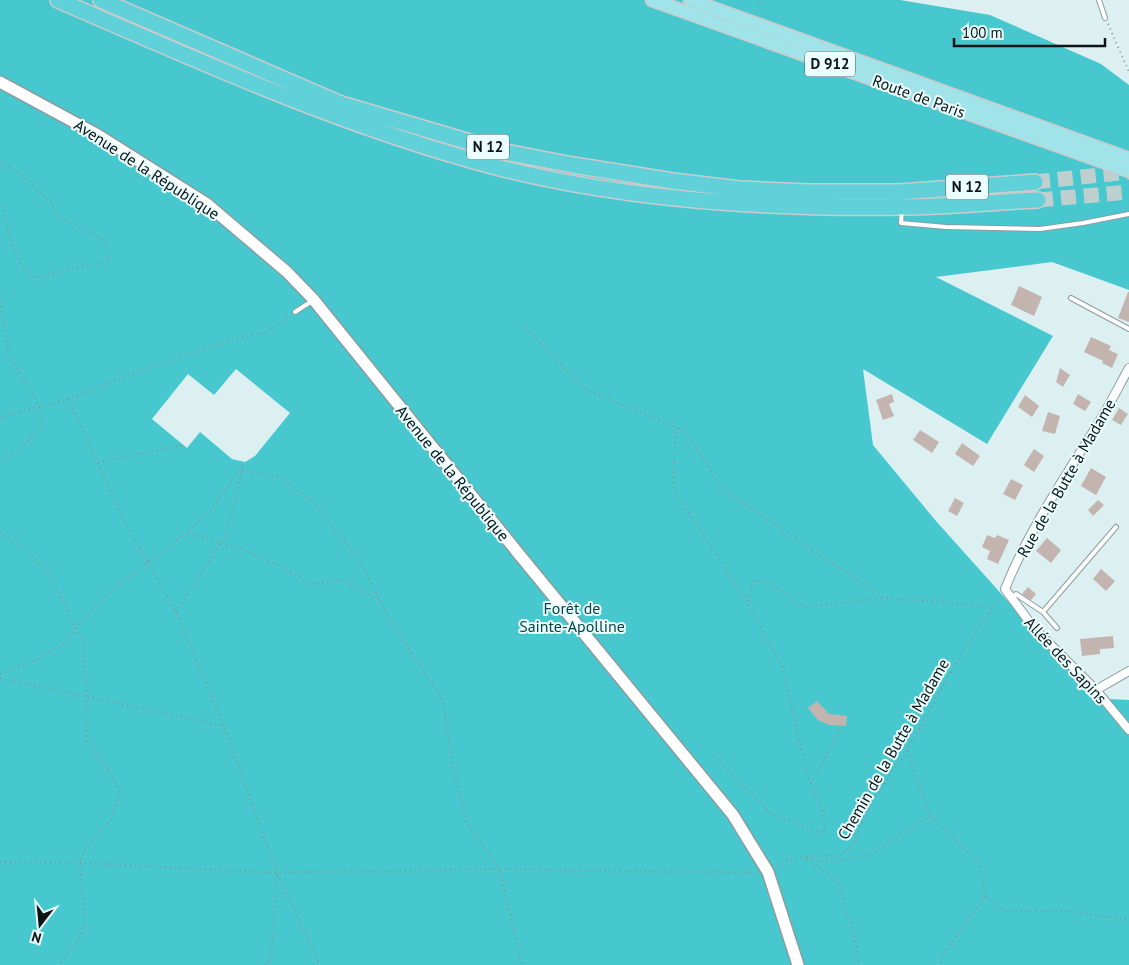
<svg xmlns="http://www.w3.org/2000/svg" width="1129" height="965" font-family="'PT Sans',sans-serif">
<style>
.forest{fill:#47c8cf;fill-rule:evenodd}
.building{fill:#c4b4af}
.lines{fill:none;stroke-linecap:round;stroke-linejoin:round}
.highway-tunnel{stroke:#becfd0;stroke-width:15;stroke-dasharray:15 8;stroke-linecap:butt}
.lane-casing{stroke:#8b9d9e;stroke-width:6}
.street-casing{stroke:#8b9d9e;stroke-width:10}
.secondary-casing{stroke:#8b9d9e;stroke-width:14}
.primary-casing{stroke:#cacbcc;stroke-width:15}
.highway-casing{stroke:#cacbcc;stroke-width:18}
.path{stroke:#869394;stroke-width:2;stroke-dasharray:1 4;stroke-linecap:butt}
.lane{stroke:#fff;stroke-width:4}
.street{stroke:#fff;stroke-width:8}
.secondary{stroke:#fff;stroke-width:11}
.primary{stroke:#a0e3e8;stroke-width:12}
.highway{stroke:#60d1d8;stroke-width:15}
.labels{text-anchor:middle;stroke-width:4;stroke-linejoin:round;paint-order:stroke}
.shield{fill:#eafeff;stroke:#505a5b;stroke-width:1}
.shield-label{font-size:15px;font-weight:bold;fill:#0e1415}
.street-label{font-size:16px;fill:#0e1415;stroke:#eafeff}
.park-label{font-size:16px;fill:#064346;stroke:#eafeff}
</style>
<rect width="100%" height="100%" fill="#ddf0f1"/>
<path class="forest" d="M 0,0 L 900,0 L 990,15 L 1101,64 L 1129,85 L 1129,290 L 1052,262 L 936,277 L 1053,336 L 987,444 L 863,369 L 873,445 L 936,521 L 1075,676 L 1109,699 L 1129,700 L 1129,965 L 0,965 ZM 236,369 L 290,413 L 255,456 L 245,462 L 232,459 L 200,432 L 187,448 L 152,419 L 188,374 L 214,395 Z"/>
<path class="building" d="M 1019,286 L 1042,297 L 1034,316 L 1011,305 Z
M 1128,292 L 1129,292 L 1129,322 L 1118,318 Z
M 1091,337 L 1111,346 L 1109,350 L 1118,354 L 1112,368 L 1102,363 L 1103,361 L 1084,352 Z
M 1060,368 L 1070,375 L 1063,387 L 1056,382 Z
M 892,394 L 894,402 L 889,404 L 894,416 L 883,420 L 876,400 Z
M 1078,394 L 1091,402 L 1085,411 L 1073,404 Z
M 1025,395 L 1039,406 L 1032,417 L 1018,407 Z
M 1119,408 L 1128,414 L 1121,425 L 1112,420 Z
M 1048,412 L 1060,416 L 1055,434 L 1042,431 Z
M 920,430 L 939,442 L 932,453 L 913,440 Z
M 962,443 L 980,456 L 973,466 L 955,454 Z
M 1034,449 L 1044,456 L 1034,472 L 1024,465 Z
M 1091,468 L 1106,477 L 1096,495 L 1081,486 Z
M 1011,479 L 1023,485 L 1015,500 L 1003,494 Z
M 955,498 L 964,503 L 957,516 L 948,511 Z
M 1098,500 L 1104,505 L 1093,516 L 1088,510 Z
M 987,535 L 995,538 L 997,535 L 1009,540 L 998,564 L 987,559 L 990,551 L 982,547 Z
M 1047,538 L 1061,550 L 1051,563 L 1036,551 Z
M 1101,569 L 1115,581 L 1106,591 L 1093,579 Z
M 1028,587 L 1036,594 L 1031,600 L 1022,594 Z
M 1113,636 L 1114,648 L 1100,649 L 1100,654 L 1082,656 L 1080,639 Z
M 817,701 L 829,714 L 847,716 L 846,726 L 829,725 L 818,720 L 808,708 Z"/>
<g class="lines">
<path class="highway-tunnel" d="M 1035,182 L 1129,172
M 1038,200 L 1129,192"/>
<defs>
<path id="lane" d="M 1099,0 L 1105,18
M 902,210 L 901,223 L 946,227 L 1040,229 L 1083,223 L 1129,214
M 1071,298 L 1129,329
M 295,312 L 312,301
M 1012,598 L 1016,594 L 1043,612 L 1057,628
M 1043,612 L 1116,527"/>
<path id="street" d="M 1129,368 C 1119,386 1110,404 1099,422 C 1066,476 1029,529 1005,589 L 1034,628 L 1096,690 L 1129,730
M 1096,690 L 1129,671"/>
<path id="secondary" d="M 0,82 L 96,134 L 207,204 L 287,272 L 313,299 L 518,553 L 733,815 L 768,872 L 798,965"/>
<path id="primary" d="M 652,0 L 1129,171
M 690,0 L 1129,159"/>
<path id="highway" d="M 58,0 C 201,62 344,127 496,167 C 625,200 768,209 901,207 C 946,207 993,202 1038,200
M 101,0 L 341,104 L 500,151 L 573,165 L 673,181 L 740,189 L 809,192 L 899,192 L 1035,182"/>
</defs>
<use href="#lane" class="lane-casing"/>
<use href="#street" class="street-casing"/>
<use href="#secondary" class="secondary-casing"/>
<use href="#primary" class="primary-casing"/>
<use href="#highway" class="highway-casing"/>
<path class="path" d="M 759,3 L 759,0
M 1108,24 L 1129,72
M 0,162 L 18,172 L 51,202 L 58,216 L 106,241 L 108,260 L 36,278 L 21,266 L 10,239 L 3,210 L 0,207
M 0,301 L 9,355 L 39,406 L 43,425 L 21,448 L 0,462
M 526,328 L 583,388 L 682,430 L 696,447 L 721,488 L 884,598 L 945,602 L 992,608
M 69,399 L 123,519 L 176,612 L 224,726 L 277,873 L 320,965
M 0,417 L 69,399 L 128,375 L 238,338 L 267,332 L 291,315
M 679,428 L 675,435 L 674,490 L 746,600 L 783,668 L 806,771 L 825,818 L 824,833 L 812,830 L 771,813 L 713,755
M 98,462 L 184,445
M 242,471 L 279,477 L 314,503 L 358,558 L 393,625 L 443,701 L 454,772 L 467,823 L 499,869 L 522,965
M 0,532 L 30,553 L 48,575 L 63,600 L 75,628 L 84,642 L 83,658 L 87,697 L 86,718 L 87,741 L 109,771 L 120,793 L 111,819 L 83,853 L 80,863 L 85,923 L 80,937 L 59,965
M 188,533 L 242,549 L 279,566 L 312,584 L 341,580 L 382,601
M 748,601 L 754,581 C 773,579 789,600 806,607 L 884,598
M 176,612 L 226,535 L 244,464
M 0,674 L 31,662 L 66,643 L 75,628 L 118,584 L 173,544 L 211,510 L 245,462
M 0,678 L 223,726
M 907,751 L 930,816 L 980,864 L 985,897 L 943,955 L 940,965
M 811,784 L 841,729
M 807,858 L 829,863 L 872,853 L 930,816
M 807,859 L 837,881 L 854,934 L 859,965
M 0,862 L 80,863 L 277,873 L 499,869 L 757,873
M 777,866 C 794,855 822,856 842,855 L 853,844 L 873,799 L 907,751 L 963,651 L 1000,597
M 985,897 L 1005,911 L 1067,911 L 1129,920
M 265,965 L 271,958 L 277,875"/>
<use href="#lane" class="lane"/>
<use href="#street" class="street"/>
<use href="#secondary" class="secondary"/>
<use href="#primary" class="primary"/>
<use href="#highway" class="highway"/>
</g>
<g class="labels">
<g class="shield">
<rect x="805" y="51.5" width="50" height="25" rx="4"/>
<rect x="467" y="134.5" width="42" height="25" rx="4"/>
<rect x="946" y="174.5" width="42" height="25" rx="4"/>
</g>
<g class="shield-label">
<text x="830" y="69">D 912</text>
<text x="488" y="152">N 12</text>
<text x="967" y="192">N 12</text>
</g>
<g class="street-label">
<text transform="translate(919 96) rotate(20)" y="6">Route de Paris</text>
<text transform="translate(147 169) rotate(33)" y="6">Avenue de la République</text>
<text transform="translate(453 473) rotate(51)" y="6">Avenue de la République</text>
<text transform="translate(1066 478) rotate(-60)" y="6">Rue de la Butte à Madame</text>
<text transform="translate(1066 660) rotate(47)" y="6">Allée des Sapins</text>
<text transform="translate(893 749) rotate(-60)" y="6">Chemin de la Butte à Madame</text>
</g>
<g class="park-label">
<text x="572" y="614">Forêt de<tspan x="572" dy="18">Sainte-Apolline</tspan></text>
</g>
</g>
<g transform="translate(40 925) rotate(196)" stroke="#eafeff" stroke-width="4" paint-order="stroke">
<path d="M0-4L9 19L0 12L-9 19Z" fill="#0e1415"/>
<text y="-8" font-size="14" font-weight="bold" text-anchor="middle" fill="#0e1415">N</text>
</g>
<path d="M954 38v8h151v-8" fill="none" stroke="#0e1415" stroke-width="2.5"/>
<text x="962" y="38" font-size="15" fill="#0e1415" stroke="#eafeff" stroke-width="4" paint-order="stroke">100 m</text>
</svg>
